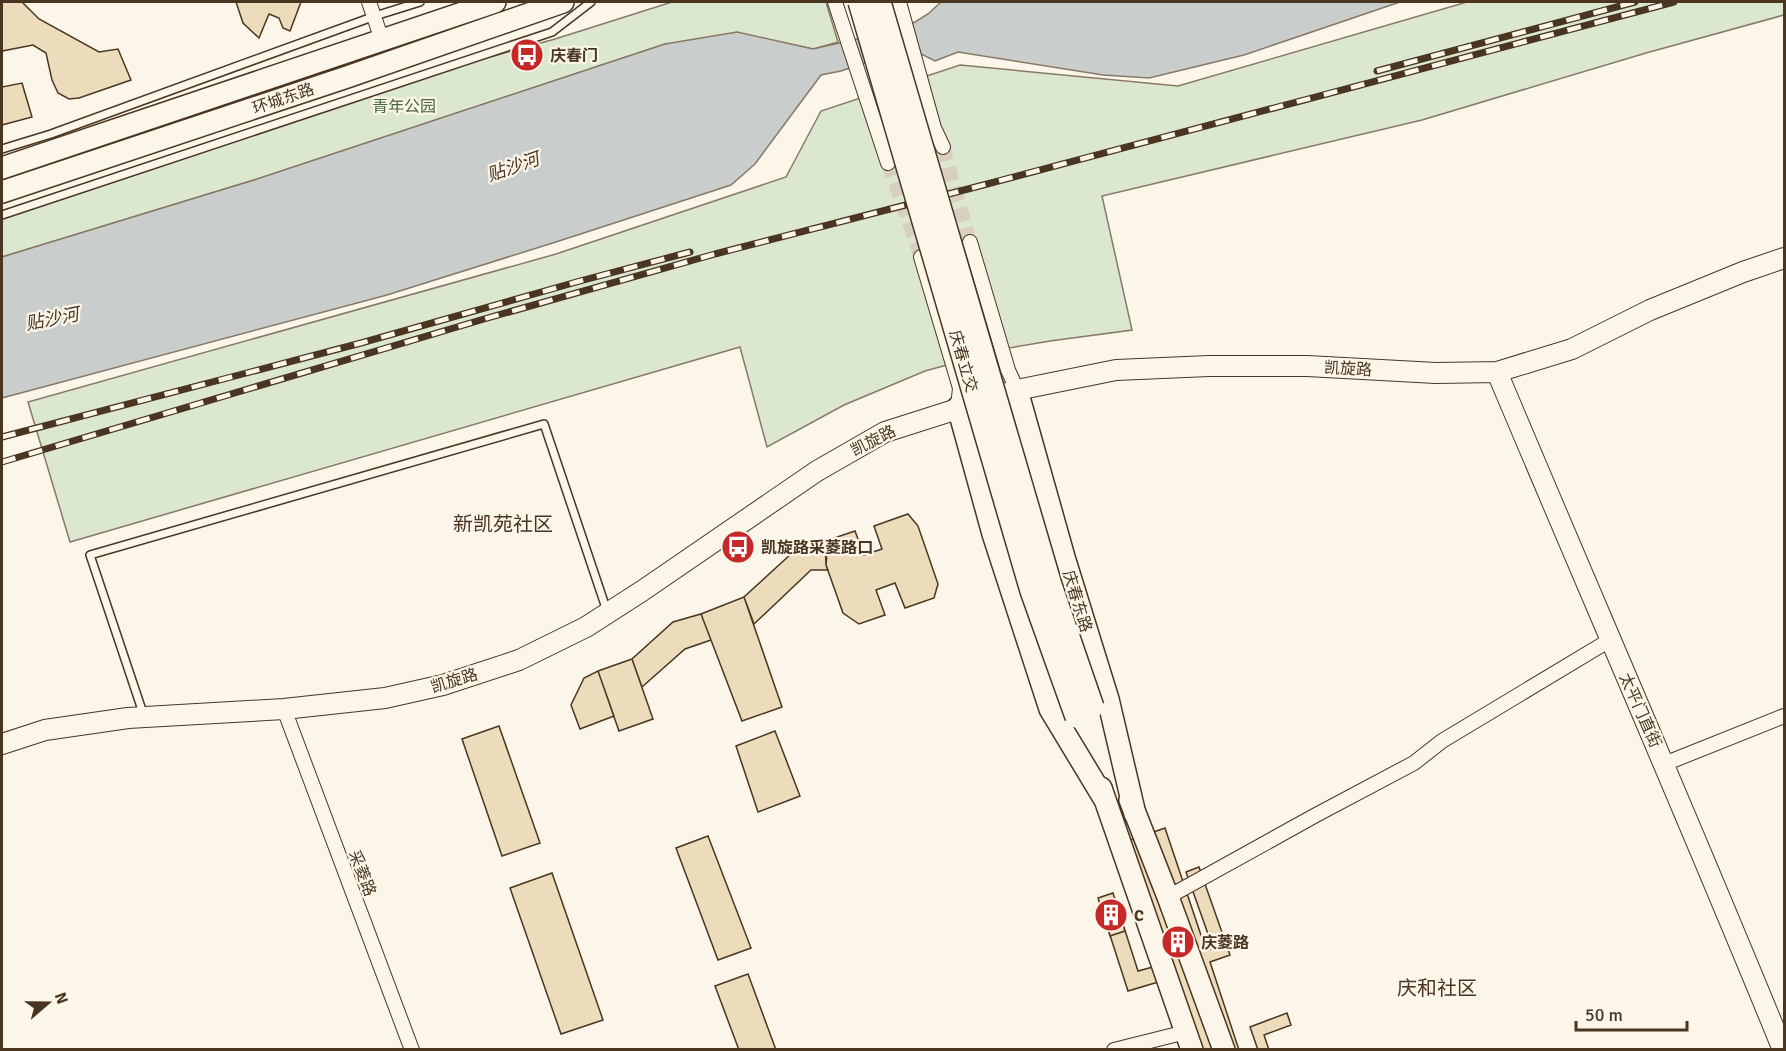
<svg xmlns="http://www.w3.org/2000/svg" width="1786" height="1051" font-family="Signika,'Noto Sans SC',sans-serif">
<style>
.green{fill:#dce7d0;stroke:#887966;stroke-width:1.5}
.water{fill:#c9cecd;stroke:#887966;stroke-width:1.5}
.building{fill:#ecdcbc;stroke:#4a3520;stroke-width:1.5}
.lines{fill:none;stroke-linecap:round;stroke-linejoin:round}
.street-tunnel{stroke:#d8cfc1;stroke-width:14;stroke-dasharray:14 7;stroke-linecap:butt}
.lane-casing{stroke:#4a3520;stroke-width:10}
.street-casing{stroke:#4a3520;stroke-width:16}
.secondary-casing{stroke:#4a3520;stroke-width:22}
.primary-casing{stroke:#4a3520;stroke-width:24}
.lane{stroke:#fbf6e9;stroke-width:7}
.street{stroke:#fbf6e9;stroke-width:14}
.secondary{stroke:#fbf6e9;stroke-width:20}
.primary{stroke:#fbf6e9;stroke-width:21}
.rail-casing{stroke:#4a3520;stroke-width:7}
.rail{stroke:#fbf6e9;stroke-width:4.5;stroke-dasharray:14;stroke-linecap:butt}
.primary-bridge-casing{stroke:#4a3520;stroke-width:24;stroke-linecap:butt}
.primary-bridge{stroke:#fbf6e9;stroke-width:21}
.labels{text-anchor:middle;stroke-width:4.5;stroke-linejoin:round;paint-order:stroke}
.poi-label{font-size:16px;font-weight:bold;fill:#4a3520;stroke:#fbf6e9;text-anchor:start}
.street-label{font-size:16px;fill:#4a3520;stroke:#fbf6e9}
.park-label{font-size:16px;fill:#436837;stroke:#fbf6e9}
.water-label{font-size:18px;font-style:italic;fill:#4a3520;stroke:#fbf6e9}
.quarter-label{font-size:20px;fill:#4a3520;stroke:#fbf6e9}
</style>
<rect width="100%" height="100%" fill="#fbf6e9"/>
<path class="green" d="M 672,2 L 826,2 L 838,42 L 813,49 L 780,42 L 665,44 L 254,180 L 2,257 L 2,215 L 390,85 L 555,39 Z
M 1467,2 L 1784,2 L 1784,15 L 1646,53 L 1422,120 L 1102,196 L 1132,330 L 1050,341 L 1009,348 L 925,371 L 844,405 L 767,447 L 740,347 L 70,542 L 28,402 L 556,254 L 786,177 L 821,111 L 960,65 L 1178,86 Z"/>
<path class="water" d="M 941,2 L 1400,2 L 1244,55 L 1149,78 L 1103,75 L 958,52 L 935,61 L 921,54 L 915,46 L 841,71 L 821,75 L 755,164 L 731,185 L 559,241 L 387,295 L 2,398 L 2,257 L 254,180 L 665,44 L 737,32 L 813,49 L 896,30 L 910,25 L 928,14 Z"/>
<path class="building" d="M 2,2 L 22,2 L 39,19 L 99,52 L 118,49 L 131,80 L 79,98 L 69,99 L 58,93 L 52,80 L 46,53 L 33,45 L 2,51 Z
M 236,2 L 301,2 L 290,31 L 283,28 L 279,18 L 269,14 L 259,38 L 243,23 Z
M 22,83 L 32,117 L 2,125 L 2,87 Z
M 908,514 L 918,526 L 938,584 L 934,598 L 905,608 L 895,583 L 876,590 L 885,615 L 859,624 L 843,613 L 826,565 L 825,541 L 855,531 L 864,555 L 882,549 L 874,526 Z
M 828,541 L 826,565 L 828,570 L 811,570 L 754,624 L 744,597 L 802,544 Z
M 744,597 L 782,707 L 742,721 L 701,614 Z
M 701,614 L 711,640 L 685,649 L 642,687 L 632,659 L 673,622 Z
M 632,659 L 653,719 L 619,731 L 598,671 Z
M 598,671 L 614,716 L 580,729 L 571,705 L 584,678 Z
M 499,726 L 540,843 L 502,856 L 462,739 Z
M 775,731 L 800,796 L 758,812 L 736,746 Z
M 1165,828 L 1206,950 L 1213,948 L 1186,872 L 1199,867 L 1230,955 L 1210,962 L 1239,1050 L 1188,1050 L 1165,980 L 1128,991 L 1098,898 L 1113,893 L 1138,971 L 1160,965 L 1122,843 Z
M 708,836 L 751,948 L 718,960 L 676,848 Z
M 552,873 L 603,1020 L 561,1034 L 510,888 Z
M 1113,893 L 1125,931 L 1110,936 L 1098,898 Z
M 748,974 L 776,1050 L 739,1050 L 715,986 Z
M 1287,1013 L 1291,1025 L 1264,1035 L 1269,1050 L 1258,1050 L 1250,1027 Z"/>
<g class="lines">
<path class="street-tunnel" d="M 943,147 L 970,242
M 888,163 L 921,257"/>
<defs>
<path id="lane" d="M 2,149 L 51,134 L 375,16 L 420,2
M 2,215 L 552,32 L 591,2
M 144,716 L 90,555 L 544,424 L 607,611"/>
<path id="street" d="M 369,2 L 382,40
M 835,2 L 888,163
M 899,2 L 934,128 L 943,147
M 970,242 L 1008,370 L 1017,390
M 921,257 L 960,388 L 958,407
M 284,709 L 412,1050
M 1664,764 L 1784,716
M 1168,897 L 1316,815 L 1414,763 L 1442,741 L 1610,640
M 1114,1050 L 1186,1032"/>
<path id="secondary" d="M 1497,372 C 1592,598 1690,822 1783,1050
M 2,744 L 45,730 L 128,718 L 284,709 L 385,698 L 443,685 L 519,660 L 586,627 L 642,591 L 817,471 L 885,432 L 1017,390 L 1116,370 L 1209,366 L 1307,366 L 1436,373 L 1497,372 L 1572,349 L 1650,310 L 1743,272 L 1784,258"/>
<path id="primary" d="M 2,168 L 495,2
M 2,192 L 347,77 L 563,2
M 1017,390 L 1064,557 L 1108,699 L 1135,814
M 958,407 L 993,534 L 1050,709 L 1105,800
M 1101,788 L 1192,1050
M 1130,800 L 1168,897 L 1224,1050"/>
</defs>
<use href="#lane" class="lane-casing"/>
<use href="#street" class="street-casing"/>
<use href="#secondary" class="secondary-casing"/>
<use href="#primary" class="primary-casing"/>
<use href="#lane" class="lane"/>
<use href="#street" class="street"/>
<use href="#secondary" class="secondary"/>
<use href="#primary" class="primary"/>
<defs>
<path id="rail" d="M 1377,71 L 1635,2
M 2,437 L 361,343 L 580,281 L 690,252
M 2,462 L 484,319 L 715,254 L 968,189 L 1674,2"/>
</defs>
<use href="#rail" class="rail-casing"/>
<use href="#rail" class="rail"/>
<defs>
<path id="primary-bridge" d="M 859,2 L 1031,591 L 1076,717
M 880,2 L 1051,585 L 1093,707"/>
</defs>
<use href="#primary-bridge" class="primary-bridge-casing"/>
<use href="#primary-bridge" class="primary-bridge"/>
</g>
<defs>
<symbol id="bus-disc" viewBox="-11 -11 22 22"><circle r="9.5" fill="#c62828" stroke="#fbf6e9"/><path d="M-5-6H5V4H4V6H2V4H-2V6H-4V4H-5ZM-3.5-4V0h7V-4ZM-3.5 1.2v1.5H-2V1.2ZM2 1.2v1.5H3.5V1.2Z" fill="#fff"/></symbol>
<symbol id="building-disc" viewBox="-11 -11 22 22"><circle r="9.5" fill="#c62828" stroke="#fbf6e9"/><path d="M-4-6H4V6H1V3H-1V6H-4ZM-2.5-4.3h1.7v1.8h-1.7ZM.8-4.3h1.7v1.8H.8ZM-2.5-1h1.7V.8h-1.7ZM.8-1h1.7V.8H.8Z" fill="#fff"/></symbol>
</defs>
<g fill-rule="evenodd">
<use href="#bus-disc" x="508" y="36" width="38" height="38"/>
<use href="#bus-disc" x="719" y="528" width="38" height="38"/>
<use href="#building-disc" x="1092" y="896" width="38" height="38"/>
<use href="#building-disc" x="1159" y="923" width="38" height="38"/>
</g>
<g class="labels">
<g class="poi-label">
<text x="550" y="61">庆春门</text>
<text x="761" y="553">凯旋路采菱路口</text>
<text x="1134" y="921">C</text>
<text x="1201" y="948">庆菱路</text>
</g>
<g class="street-label">
<text transform="translate(283 98) rotate(-19)" y="6">环城东路</text>
<text transform="translate(964 361) rotate(74)" y="6">庆春立交</text>
<text transform="translate(1348 368) rotate(3)" y="6">凯旋路</text>
<text transform="translate(873 440) rotate(-27)" y="6">凯旋路</text>
<text transform="translate(1078 601) rotate(73)" y="6">庆春东路</text>
<text transform="translate(454 680) rotate(-17)" y="6">凯旋路</text>
<text transform="translate(1641 710) rotate(66)" y="6">太平门直街</text>
<text transform="translate(363 873) rotate(69)" y="6">采菱路</text>
</g>
<g class="park-label">
<text x="404" y="112">青年公园</text>
</g>
<g class="water-label">
<text transform="translate(513 167) rotate(-19)" y="6">贴沙河</text>
<text transform="translate(52 319) rotate(-11)" y="6">贴沙河</text>
</g>
<g class="quarter-label">
<text x="503" y="531">新凯苑社区</text>
<text x="1437" y="995">庆和社区</text>
</g>
</g>
<rect width="1786" height="1051" fill="none" stroke="#4a3520" stroke-width="6"/>
<g transform="translate(48 1003) rotate(70)" stroke="#fbf6e9" stroke-width="4.5" paint-order="stroke">
<path d="M0-4.5L10 22L0 15L-10 22Z" fill="#4a3520"/>
<text y="-9" font-size="16" font-weight="bold" text-anchor="middle" fill="#4a3520">N</text>
</g>
<path d="M1576 1021v9h111v-9" fill="none" stroke="#4a3520" stroke-width="3"/>
<text x="1585" y="1021" font-size="18" fill="#4a3520" stroke="#fbf6e9" stroke-width="4.5" paint-order="stroke">50 m</text>
</svg>
